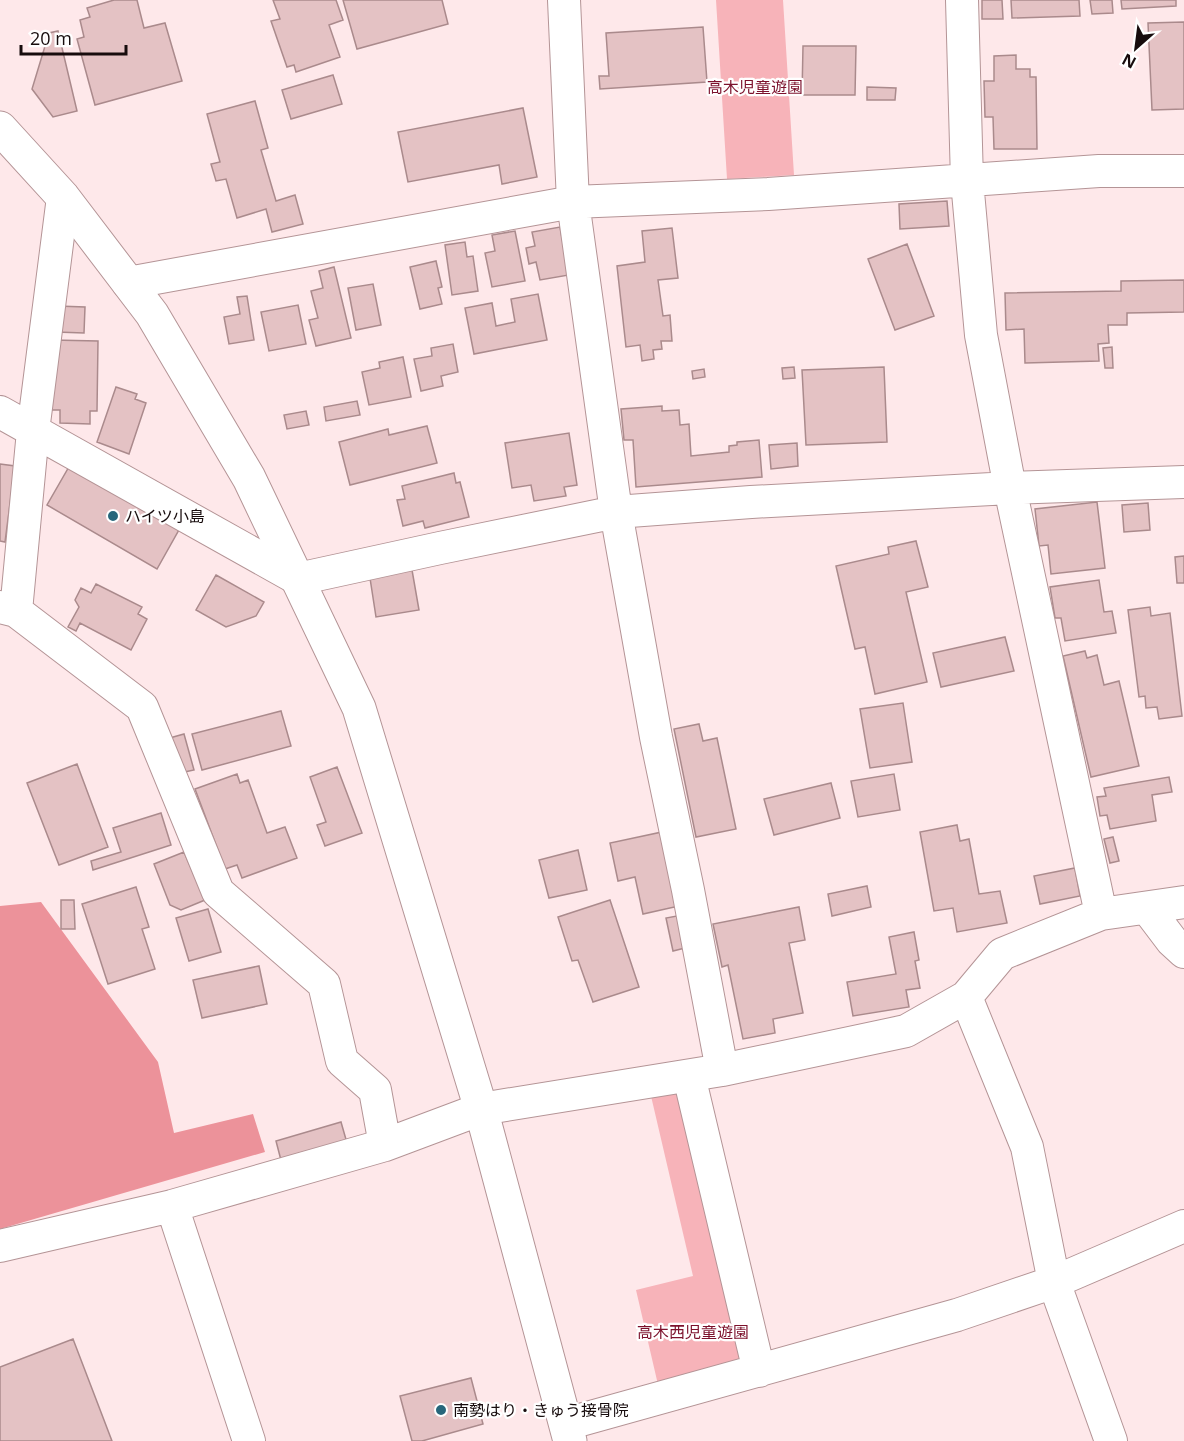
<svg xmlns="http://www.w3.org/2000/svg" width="1184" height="1441" font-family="'Open Sans','Noto Sans JP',sans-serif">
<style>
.green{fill:#f7b3b9}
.forest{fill:#ec929a}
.building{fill:#e4c2c4;stroke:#aa8a8c;stroke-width:1.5}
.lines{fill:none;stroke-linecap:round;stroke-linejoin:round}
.street-casing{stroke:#b49496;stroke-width:34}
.secondary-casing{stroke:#b49496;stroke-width:35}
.street{stroke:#fff;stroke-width:32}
.secondary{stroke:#fff;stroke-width:33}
.poi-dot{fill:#27667b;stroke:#fff;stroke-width:2}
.labels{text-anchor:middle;stroke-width:4.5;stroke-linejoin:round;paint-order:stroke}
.park-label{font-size:16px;fill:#7c112c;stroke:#fff}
.poi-label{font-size:16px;fill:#170c0d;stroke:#fff;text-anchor:start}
</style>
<rect width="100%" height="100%" fill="#fee8ea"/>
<path class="green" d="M 716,0 L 783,0 L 794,175 L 727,179 Z
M 684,1087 L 748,1365 L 659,1389 L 636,1290 L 693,1276 L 651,1096 Z"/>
<path class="forest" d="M 41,902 L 158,1062 L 174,1133 L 253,1114 L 265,1152 L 0,1229 L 0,906 Z"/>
<path class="building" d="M 114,0 L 137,0 L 144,28 L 165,23 L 182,81 L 95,105 L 77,39 L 84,37 L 80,20 L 90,17 L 87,8 Z
M 273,0 L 336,0 L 343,20 L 329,25 L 340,57 L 296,72 L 294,65 L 287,67 L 271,21 L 280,19 Z
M 343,0 L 442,0 L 448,24 L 357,49 Z
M 982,0 L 1002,0 L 1003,19 L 982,19 Z
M 1011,0 L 1079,0 L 1080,16 L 1012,18 Z
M 1090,0 L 1112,0 L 1113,13 L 1092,14 Z
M 1121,0 L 1176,0 L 1176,6 L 1122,9 Z
M 1184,22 L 1184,109 L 1152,110 L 1148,23 Z
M 703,27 L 707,82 L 600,89 L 599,76 L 609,76 L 606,33 Z
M 58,31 L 77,111 L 53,117 L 32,89 L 49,33 Z
M 803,46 L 856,46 L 855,95 L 802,95 Z
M 1016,55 L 1016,69 L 1030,69 L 1030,77 L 1036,77 L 1037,149 L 994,149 L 993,117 L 985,117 L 984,81 L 994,81 L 994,56 Z
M 333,75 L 342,104 L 291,119 L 282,90 Z
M 867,87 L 896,88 L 895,100 L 867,100 Z
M 255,101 L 268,148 L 261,150 L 276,201 L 295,195 L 303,224 L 272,232 L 266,209 L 237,218 L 226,179 L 216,181 L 211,164 L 220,162 L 207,114 Z
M 523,108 L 537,177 L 502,184 L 499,165 L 408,182 L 398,132 Z
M 947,201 L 949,226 L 900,229 L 899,204 Z
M 560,227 L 569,275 L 540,280 L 536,262 L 529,264 L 526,248 L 535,246 L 532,232 Z
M 672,228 L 678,278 L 658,280 L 663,316 L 670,315 L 672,341 L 661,341 L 662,349 L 653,350 L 654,359 L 642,361 L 640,345 L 626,347 L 617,266 L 645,262 L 642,231 Z
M 515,231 L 525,281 L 492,287 L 485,253 L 495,251 L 492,235 Z
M 465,242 L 467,257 L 473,256 L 478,291 L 452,295 L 445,245 Z
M 907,244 L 934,316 L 895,330 L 868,259 Z
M 436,261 L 442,287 L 438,288 L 442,304 L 420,309 L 410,267 Z
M 334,267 L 351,338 L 316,346 L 309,320 L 318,318 L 311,291 L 323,288 L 319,271 Z
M 1184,280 L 1184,312 L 1127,313 L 1127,325 L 1108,325 L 1109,343 L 1098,344 L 1099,361 L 1025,363 L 1024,329 L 1006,330 L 1005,293 L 1121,291 L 1121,281 Z
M 373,284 L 381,325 L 356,330 L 348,288 Z
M 538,294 L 547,340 L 474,354 L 465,308 L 492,303 L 496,326 L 515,322 L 511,299 Z
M 247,296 L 254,340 L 229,344 L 224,317 L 240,314 L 237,297 Z
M 298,305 L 306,344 L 269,351 L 261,312 Z
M 57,306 L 85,307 L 84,333 L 56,332 Z
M 52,340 L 98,341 L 97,411 L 90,411 L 90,424 L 60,423 L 60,410 L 51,410 Z
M 453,344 L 458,372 L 441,376 L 443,386 L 421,391 L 414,359 L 432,356 L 431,348 Z
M 1112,347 L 1113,368 L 1105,368 L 1103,348 Z
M 403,357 L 411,397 L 369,405 L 362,372 L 380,368 L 379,362 Z
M 794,367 L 795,378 L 783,379 L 782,368 Z
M 884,367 L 887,442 L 806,445 L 802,370 Z
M 704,369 L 705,377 L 693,379 L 692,371 Z
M 116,387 L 137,394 L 135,399 L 146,403 L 129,454 L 97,442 Z
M 357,401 L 360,415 L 326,421 L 324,407 Z
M 662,406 L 662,411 L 679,410 L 680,425 L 689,424 L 691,456 L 729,452 L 729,446 L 737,445 L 737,442 L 759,440 L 762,477 L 636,487 L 633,440 L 624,440 L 621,409 Z
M 306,411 L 309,425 L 287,429 L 284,415 Z
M 427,426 L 437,463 L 350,485 L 339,442 L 388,429 L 389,435 Z
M 569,433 L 577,485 L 564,487 L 566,496 L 534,501 L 531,485 L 512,488 L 505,443 Z
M 797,443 L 798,466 L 771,469 L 769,445 Z
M 0,464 L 15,466 L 5,542 L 0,541 Z
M 70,465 L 180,528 L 157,569 L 47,505 Z
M 454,473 L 456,483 L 460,482 L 469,517 L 425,528 L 423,521 L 403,526 L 397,500 L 405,499 L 402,486 Z
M 1097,502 L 1105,568 L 1051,574 L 1048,545 L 1039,546 L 1035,509 Z
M 1148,503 L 1150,530 L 1124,532 L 1122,505 Z
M 916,541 L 928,587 L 906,592 L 927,682 L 875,694 L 865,647 L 855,649 L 836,566 L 889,554 L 888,547 Z
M 1184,556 L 1184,583 L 1177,583 L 1175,557 Z
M 412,570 L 419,610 L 376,617 L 370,578 Z
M 216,575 L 264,602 L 256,616 L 226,627 L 196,610 Z
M 1099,580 L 1104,612 L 1112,611 L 1116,633 L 1065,641 L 1061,618 L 1055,618 L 1050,587 Z
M 96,584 L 142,607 L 138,614 L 147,619 L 131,650 L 80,623 L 76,631 L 68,627 L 79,607 L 75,600 L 81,588 L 91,593 Z
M 1150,607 L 1151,616 L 1170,613 L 1182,716 L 1159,719 L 1157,707 L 1146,708 L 1145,696 L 1139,697 L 1128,610 Z
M 1005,637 L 1014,671 L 941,687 L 933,653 Z
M 1085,651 L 1087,658 L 1097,655 L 1104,685 L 1119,681 L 1139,766 L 1091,777 L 1063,656 Z
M 903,703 L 912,762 L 870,768 L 860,709 Z
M 281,711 L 291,746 L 202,770 L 192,734 Z
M 699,724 L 703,741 L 717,738 L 736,829 L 696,837 L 674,729 Z
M 184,734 L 194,770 L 175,774 L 166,739 Z
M 77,764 L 108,847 L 59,865 L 27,783 Z
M 337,767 L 362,833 L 325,846 L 317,825 L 326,822 L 310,777 Z
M 237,774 L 240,783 L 248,780 L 267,833 L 285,827 L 297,858 L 242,878 L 237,865 L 225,869 L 195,789 Z
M 894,774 L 900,810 L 858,817 L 851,781 Z
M 1169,777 L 1172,792 L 1152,795 L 1156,821 L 1110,829 L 1107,815 L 1100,816 L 1097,797 L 1106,796 L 1104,788 Z
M 831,783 L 840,818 L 774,835 L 764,799 Z
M 161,813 L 171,845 L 93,870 L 91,861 L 121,852 L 113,828 Z
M 957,825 L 960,841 L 969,839 L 979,894 L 1000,891 L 1007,923 L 957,932 L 953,908 L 934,911 L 920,832 Z
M 662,832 L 679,906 L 643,914 L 635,877 L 618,881 L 610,843 Z
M 1113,837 L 1119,861 L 1110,863 L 1104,839 Z
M 578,850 L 587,890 L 549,898 L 539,860 Z
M 184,852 L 205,900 L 181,910 L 170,905 L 154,864 Z
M 1075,868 L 1080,896 L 1040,904 L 1034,876 Z
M 867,886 L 871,907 L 832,916 L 828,894 Z
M 136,887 L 149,927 L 142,929 L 155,969 L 108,984 L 82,904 Z
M 61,900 L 74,900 L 75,929 L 61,929 Z
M 610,900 L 639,987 L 593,1002 L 578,960 L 572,961 L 558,917 Z
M 799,907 L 805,940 L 789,943 L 803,1013 L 773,1019 L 775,1033 L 743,1039 L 728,965 L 722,967 L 713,924 Z
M 208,909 L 221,952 L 189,961 L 176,918 Z
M 682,915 L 689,947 L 673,951 L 666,918 Z
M 914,932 L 919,960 L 915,961 L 920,988 L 906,990 L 909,1007 L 853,1016 L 847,982 L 896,974 L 889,937 Z
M 259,966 L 267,1004 L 202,1018 L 193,980 Z
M 341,1122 L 349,1150 L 283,1168 L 276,1141 Z
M 73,1339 L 112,1441 L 0,1441 L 0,1367 Z
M 471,1378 L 483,1424 L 422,1441 L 412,1441 L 400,1396 Z"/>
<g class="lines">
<defs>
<path id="street" d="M 564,0 L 573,202 L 616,512 L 656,737 L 688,890 L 722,1070
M 962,0 L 967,181 L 981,335 L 1010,488 L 1101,914
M 128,283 L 573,202 L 768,194 L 1099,171 L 1184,171
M 0,412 L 298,579 L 440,548 L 616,512 L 751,502 L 1010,488 L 1184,482
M 0,607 L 16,611 L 142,707 L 218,892 L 324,984 L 342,1061 L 375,1090 L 385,1145 L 481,1109 L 722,1070 L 906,1031 L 966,997 L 1002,954 L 1101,914 L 1184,902
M 16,611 L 33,431 L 63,197
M 1147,908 L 1172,941 L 1184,952
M 966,997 L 1027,1147 L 1054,1282 L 1111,1441
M 689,1076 L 759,1371
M 172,1206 L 249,1441
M 0,1246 L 172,1206 L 385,1145
M 566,1424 L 957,1315 L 1054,1282 L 1184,1226"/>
<path id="secondary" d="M 0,128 L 63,197 L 152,314 L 249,478 L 359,708 L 481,1109 L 570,1441"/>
</defs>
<use href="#street" class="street-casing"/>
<use href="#secondary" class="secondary-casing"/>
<use href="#street" class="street"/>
<use href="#secondary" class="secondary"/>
</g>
<g class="poi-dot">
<circle cx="113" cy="516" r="6"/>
<circle cx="441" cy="1410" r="6"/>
</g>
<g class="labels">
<g class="park-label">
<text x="755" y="93">高木児童遊園</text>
<text x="693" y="1338">高木西児童遊園</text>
</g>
<g class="poi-label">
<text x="125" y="522">ハイツ小島</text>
<text x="453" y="1416">南勢はり・きゅう接骨院</text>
</g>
</g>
<g transform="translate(1136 48) rotate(208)" stroke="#ffffff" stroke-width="4.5" paint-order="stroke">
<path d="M0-4.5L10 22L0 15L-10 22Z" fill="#170c0d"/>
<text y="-9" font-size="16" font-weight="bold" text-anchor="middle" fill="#170c0d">N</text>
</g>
<path d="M21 45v9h105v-9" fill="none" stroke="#170c0d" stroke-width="3"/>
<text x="30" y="45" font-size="18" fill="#170c0d" stroke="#ffffff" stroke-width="4.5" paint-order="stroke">20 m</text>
</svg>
